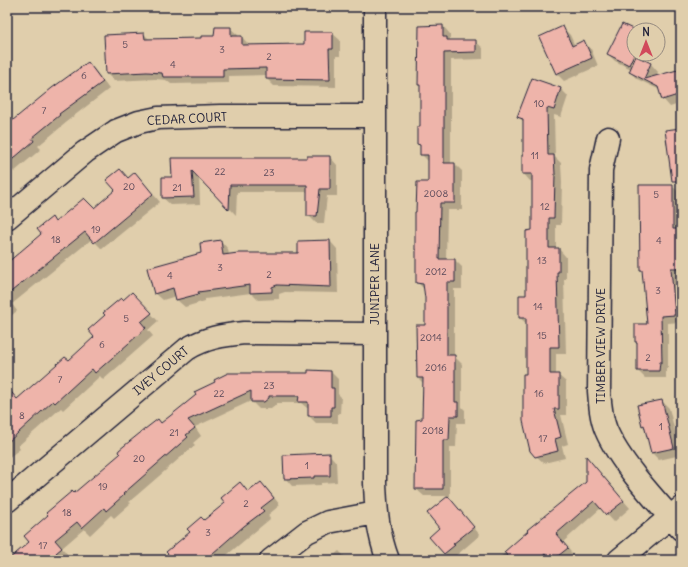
<svg xmlns="http://www.w3.org/2000/svg" width="688" height="567" font-family="Delius,sans-serif">
<style>
.shadow{fill:#0003}
.building{fill:#eeb4aa;stroke:#22223b}
.lines{fill:none;stroke-linecap:round;stroke-linejoin:round}
.minor-casing{stroke:#22223b;stroke-width:25}
.minor{stroke:#e0ceac;stroke-width:22}
.labels{text-anchor:middle;stroke-width:3;stroke-linejoin:round;paint-order:stroke}
.number-label{font-size:10px;fill:#554657}
.street-label{font-size:12px;fill:#22223b;stroke:#e0ceac}
</style>
<rect width="100%" height="100%" fill="#e0ceac"/>
<filter id="ink" filterUnits="userSpaceOnUse"><feTurbulence type="fractalNoise" baseFrequency=".025" numOctaves="2"/><feDisplacementMap in="SourceGraphic" scale="8" xChannelSelector="R" yChannelSelector="G"/><feConvolveMatrix kernelMatrix="1 2 1 2 8 2 1 2 1" color-interpolation-filters="sRGB"/></filter>
<g filter="url(#ink)">
<path class="shadow" d="M 443,26 L 450,34 L 450,41 L 475,41 L 483,48 L 483,59 L 451,60 L 451,164 L 455,164 L 462,171 L 462,210 L 447,210 L 446,260 L 455,260 L 462,267 L 462,289 L 454,289 L 454,356 L 462,364 L 462,407 L 465,410 L 465,423 L 457,423 L 456,447 L 450,447 L 450,496 L 424,496 L 416,489 L 423,420 L 424,384 L 418,378 L 426,326 L 426,298 L 424,289 L 417,282 L 417,251 L 416,250 L 429,183 L 429,162 L 421,154 L 421,147 L 418,144 L 421,128 L 421,86 L 419,85 Z
M 230,28 L 238,35 L 238,37 L 242,37 L 249,45 L 305,45 L 332,33 L 340,40 L 340,56 L 336,56 L 336,87 L 274,86 L 267,79 L 267,75 L 229,76 L 229,83 L 171,84 L 166,80 L 155,79 L 114,81 L 107,74 L 144,34 L 150,40 L 202,39 L 215,37 Z
M 563,28 L 570,35 L 575,46 L 584,42 L 591,49 L 598,66 L 564,81 L 557,74 Z
M 608,54 L 645,54 L 642,60 L 651,64 L 658,72 L 656,77 L 681,70 L 681,111 L 679,104 L 670,107 L 663,99 L 660,90 L 637,79 L 630,72 L 631,69 L 615,61 Z
M 88,63 L 95,70 L 109,89 L 66,122 L 67,122 L 38,146 L 41,149 L 14,172 L 13,170 L 7,175 L 7,132 Z
M 561,89 L 568,96 L 561,117 L 554,115 L 555,157 L 561,163 L 562,182 L 561,225 L 556,225 L 556,249 L 559,249 L 566,257 L 566,279 L 564,279 L 566,354 L 556,354 L 556,375 L 558,375 L 566,382 L 566,415 L 561,415 L 568,444 L 562,446 L 565,458 L 544,463 L 536,456 L 527,375 L 527,324 L 520,318 L 527,296 L 533,231 L 533,181 L 530,181 L 523,173 L 524,156 L 524,122 L 518,117 Z
M 330,157 L 337,165 L 337,196 L 327,196 L 324,223 L 316,223 L 308,215 L 308,192 L 237,192 L 236,215 L 199,177 L 200,204 L 171,205 L 163,198 L 173,178 L 172,159 L 308,159 Z
M 135,173 L 160,202 L 102,249 L 92,239 L 12,304 L 17,311 L 7,319 L 7,264 L 56,223 L 94,209 Z
M 672,186 L 680,193 L 681,275 L 677,275 L 681,322 L 668,323 L 668,369 L 666,369 L 666,378 L 645,378 L 638,371 L 638,344 L 636,342 L 649,325 L 643,272 L 641,269 Z
M 221,241 L 228,249 L 229,255 L 299,254 L 330,241 L 337,249 L 338,293 L 285,292 L 279,294 L 279,299 L 258,300 L 251,293 L 205,299 L 205,301 L 185,307 L 177,300 L 176,296 L 163,300 L 155,293 L 202,254 Z
M 132,293 L 158,321 L 148,330 L 153,336 L 103,380 L 100,376 L 63,410 L 61,408 L 18,446 L 20,449 L 7,459 L 7,392 L 9,391 L 18,400 L 69,362 L 96,338 L 123,301 Z
M 331,372 L 338,379 L 338,394 L 341,397 L 340,414 L 338,413 L 338,423 L 316,423 L 309,416 L 309,408 L 307,408 L 301,403 L 276,403 L 276,405 L 271,409 L 259,409 L 251,401 L 195,427 L 201,436 L 193,443 L 195,445 L 129,502 L 131,503 L 114,518 L 111,515 L 90,535 L 84,529 L 62,548 L 69,556 L 63,560 L 10,560 L 31,542 L 74,494 L 122,454 L 158,420 L 162,424 L 197,395 L 309,374 Z
M 662,401 L 669,408 L 681,455 L 659,460 L 652,453 L 646,428 L 643,425 Z
M 329,454 L 336,462 L 337,482 L 321,483 L 321,485 L 292,486 L 285,478 Z
M 587,458 L 630,508 L 614,522 L 601,508 L 563,542 L 574,556 L 569,560 L 497,560 L 587,482 Z
M 240,483 L 249,492 L 261,483 L 268,490 L 280,505 L 268,515 L 270,519 L 221,560 L 170,560 L 204,522 L 226,503 Z
M 455,505 L 480,535 L 451,560 L 444,553 L 441,528 Z
M 339,551 L 348,560 L 328,560 Z"/>
<path class="building" d="M 622,24 L 635,30 L 634,54 L 629,65 L 607,54 Z
M 443,25 L 443,37 L 447,37 L 447,40 L 476,40 L 476,52 L 444,53 L 444,163 L 455,163 L 455,203 L 440,203 L 439,259 L 455,259 L 455,282 L 447,282 L 447,355 L 455,355 L 455,402 L 458,402 L 458,416 L 450,416 L 449,440 L 443,440 L 443,489 L 415,489 L 416,420 L 422,419 L 423,378 L 417,378 L 416,325 L 425,325 L 425,298 L 423,284 L 416,283 L 416,250 L 415,250 L 415,212 L 416,212 L 417,182 L 428,182 L 428,155 L 420,155 L 420,145 L 417,144 L 417,127 L 420,127 L 420,85 L 418,85 L 419,26 Z
M 563,26 L 572,46 L 584,40 L 592,58 L 556,74 L 539,37 Z
M 215,27 L 231,27 L 231,36 L 242,36 L 242,45 L 304,44 L 304,32 L 333,32 L 333,49 L 329,49 L 330,80 L 266,79 L 266,68 L 223,69 L 223,77 L 163,77 L 162,73 L 147,72 L 106,74 L 104,35 L 144,33 L 145,39 L 201,38 L 201,36 L 214,36 Z
M 636,56 L 651,63 L 644,79 L 681,69 L 681,94 L 662,100 L 658,87 L 629,72 Z
M 88,62 L 103,82 L 59,114 L 60,115 L 32,138 L 34,141 L 7,164 L 7,125 L 52,88 Z
M 532,78 L 561,88 L 554,110 L 547,108 L 548,155 L 554,155 L 555,174 L 554,218 L 549,218 L 549,248 L 559,248 L 559,272 L 557,272 L 559,347 L 550,347 L 550,374 L 559,374 L 559,409 L 554,409 L 561,437 L 555,439 L 558,451 L 535,457 L 530,451 L 523,421 L 523,374 L 526,374 L 526,318 L 519,318 L 519,295 L 526,295 L 526,231 L 532,230 L 532,174 L 522,174 L 522,155 L 523,155 L 523,119 L 517,117 Z
M 681,128 L 681,181 L 672,181 L 665,130 Z
M 307,156 L 330,156 L 330,189 L 320,189 L 317,216 L 307,216 L 307,185 L 230,185 L 229,210 L 192,171 L 194,197 L 162,198 L 162,177 L 172,177 L 171,158 L 307,158 Z
M 120,169 L 128,178 L 135,172 L 153,194 L 94,243 L 85,232 L 7,295 L 7,263 L 41,234 L 37,229 L 52,217 L 55,222 L 84,198 L 94,208 L 115,190 L 106,180 Z
M 639,185 L 673,185 L 673,229 L 678,229 L 679,251 L 681,251 L 681,268 L 671,268 L 675,315 L 661,316 L 662,362 L 660,362 L 659,371 L 637,371 L 637,342 L 635,342 L 635,324 L 647,324 L 642,270 L 640,270 Z
M 221,240 L 223,255 L 238,253 L 298,253 L 298,241 L 330,240 L 331,287 L 277,285 L 272,287 L 272,292 L 250,293 L 250,285 L 198,292 L 199,294 L 176,300 L 173,288 L 154,294 L 147,268 L 201,253 L 200,243 Z
M 132,292 L 152,313 L 141,322 L 146,328 L 95,373 L 92,369 L 55,403 L 53,401 L 7,443 L 7,387 L 17,399 L 65,357 L 69,360 L 94,337 L 88,330 L 105,315 L 103,313 L 121,298 L 123,300 Z
M 308,370 L 331,371 L 331,388 L 334,388 L 334,407 L 331,407 L 331,416 L 308,416 L 308,402 L 298,402 L 299,396 L 269,396 L 269,398 L 264,402 L 251,402 L 251,391 L 188,420 L 195,428 L 186,435 L 188,437 L 123,494 L 124,495 L 106,511 L 104,508 L 82,528 L 77,522 L 55,540 L 62,548 L 56,553 L 63,560 L 8,560 L 29,542 L 24,536 L 48,515 L 46,513 L 72,491 L 74,493 L 120,454 L 118,452 L 119,450 L 145,429 L 158,419 L 161,423 L 170,416 L 196,395 L 194,392 L 215,382 L 214,380 L 228,373 L 308,373 Z
M 662,400 L 674,448 L 651,453 L 644,425 L 642,426 L 637,405 Z
M 330,453 L 330,476 L 314,476 L 314,478 L 284,479 L 283,455 Z
M 586,456 L 624,501 L 606,515 L 594,501 L 556,534 L 568,548 L 553,560 L 550,560 L 545,554 L 538,560 L 511,560 L 504,552 L 528,531 L 527,530 L 586,482 Z
M 240,482 L 248,492 L 261,482 L 274,498 L 261,508 L 264,511 L 244,526 L 205,560 L 174,560 L 166,552 L 190,532 L 187,529 L 201,517 L 204,520 L 225,503 L 221,498 Z
M 448,496 L 474,527 L 453,544 L 455,545 L 444,554 L 429,537 L 439,528 L 427,513 Z"/>
<g class="lines">
<defs>
<path id="minor" d="M 375,7 L 375,483 C 376,510 378,534 388,560
M 608,138 L 601,170 L 599,391 C 600,404 601,418 606,430 C 620,463 657,502 681,529
M 7,218 L 85,152 L 116,131 L 139,122 L 158,118 L 220,116 L 375,116
M 7,501 L 187,349 C 205,338 223,335 244,333 L 375,334
M 271,560 L 307,532 L 328,522 L 376,513
M 619,560 L 681,508"/>
</defs>
<use href="#minor" class="minor-casing"/>
<use href="#minor" class="minor"/>
</g>
</g>
<g class="labels">
<g class="number-label">
<text x="125" y="48">5</text>
<text x="222" y="53">3</text>
<text x="269" y="60">2</text>
<text x="173" y="68">4</text>
<text x="84" y="79">6</text>
<text x="539" y="107">10</text>
<text x="44" y="114">7</text>
<text x="535" y="159">11</text>
<text x="220" y="175">22</text>
<text x="269" y="176">23</text>
<text x="129" y="190">20</text>
<text x="177" y="191">21</text>
<text x="436" y="197">2008</text>
<text x="656" y="198">5</text>
<text x="545" y="210">12</text>
<text x="96" y="233">19</text>
<text x="56" y="243">18</text>
<text x="659" y="244">4</text>
<text x="542" y="264">13</text>
<text x="220" y="271">3</text>
<text x="436" y="275">2012</text>
<text x="269" y="278">2</text>
<text x="170" y="279">4</text>
<text x="658" y="294">3</text>
<text x="538" y="310">14</text>
<text x="126" y="322">5</text>
<text x="542" y="339">15</text>
<text x="431" y="341">2014</text>
<text x="102" y="348">6</text>
<text x="648" y="361">2</text>
<text x="436" y="371">2016</text>
<text x="60" y="383">7</text>
<text x="269" y="389">23</text>
<text x="219" y="397">22</text>
<text x="539" y="397">16</text>
<text x="22" y="419">8</text>
<text x="661" y="430">1</text>
<text x="433" y="434">2018</text>
<text x="174" y="436">21</text>
<text x="543" y="442">17</text>
<text x="139" y="462">20</text>
<text x="307" y="469">1</text>
<text x="103" y="490">19</text>
<text x="246" y="507">2</text>
<text x="67" y="516">18</text>
<text x="208" y="536">3</text>
<text x="43" y="549">17</text>
</g>
<g class="street-label">
<text transform="translate(187 119) rotate(-3)" y="4">CEDAR COURT</text>
<text transform="translate(375 284) rotate(-90)" y="4">JUNIPER LANE</text>
<text transform="translate(601 346) rotate(-90)" y="4">TIMBER VIEW DRIVE</text>
<text transform="translate(161 371) rotate(-40)" y="4">IVEY COURT</text>
</g>
</g>
<rect width="688" height="567" fill="none" stroke="#e0ceac" stroke-width="24"/>
<rect x="12" y="12" width="664" height="543" fill="none" stroke="#22223b" stroke-width="1.5" filter="url(#ink)"/>
<g transform="translate(646 42)"><circle r="19" fill="#e0ceac" stroke="#94897f"/>
<path d="M0-3L7 15L0 10L-7 15Z" fill="#d1495b"/>
<text y="-6" font-size="11" font-weight="bold" text-anchor="middle" fill="#22223b">N</text>
</g>
</svg>
